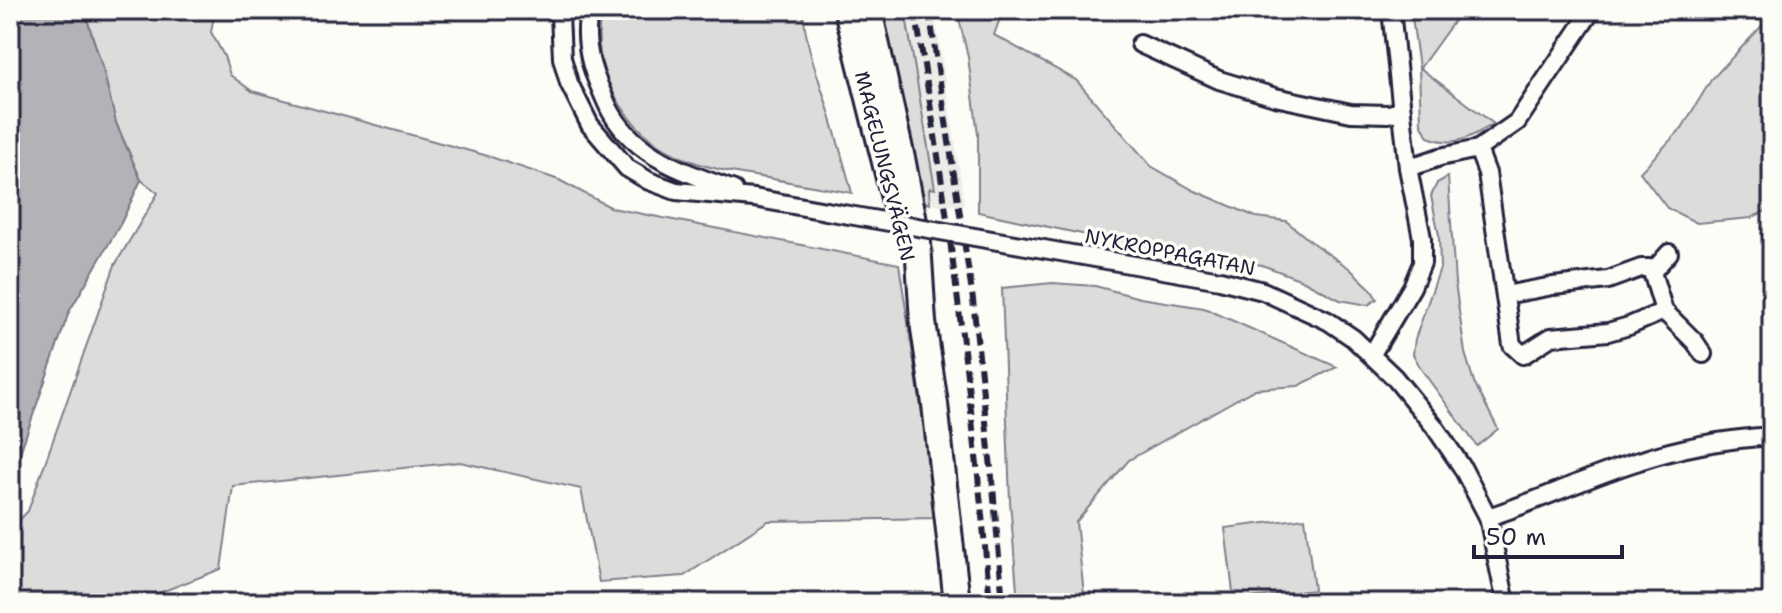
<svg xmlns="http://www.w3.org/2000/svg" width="1782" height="613" font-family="'Shantell Sans',sans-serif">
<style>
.built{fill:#ecece9}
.green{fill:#dddcdb;stroke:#807f8b;stroke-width:2}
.water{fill:#b2b2b7;stroke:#787885;stroke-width:2}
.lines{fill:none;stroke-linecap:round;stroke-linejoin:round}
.minor-casing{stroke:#22223b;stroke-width:22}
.secondary-casing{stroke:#22223b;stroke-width:30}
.minor{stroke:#fdfcf7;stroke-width:16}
.secondary{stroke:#fdfcf7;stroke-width:24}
.rail{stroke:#22223b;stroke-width:6;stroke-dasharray:12 6;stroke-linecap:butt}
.minor-bridge-casing{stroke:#22223b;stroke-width:22;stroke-linecap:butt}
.minor-bridge{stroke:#fdfcf7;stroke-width:16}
.labels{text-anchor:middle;stroke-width:7;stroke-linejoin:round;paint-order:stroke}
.street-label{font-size:20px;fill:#22223b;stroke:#fdfcf7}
</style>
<rect width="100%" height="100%" fill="#fdfcf7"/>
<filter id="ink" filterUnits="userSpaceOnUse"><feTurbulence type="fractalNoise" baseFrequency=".0125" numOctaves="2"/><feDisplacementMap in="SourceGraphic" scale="16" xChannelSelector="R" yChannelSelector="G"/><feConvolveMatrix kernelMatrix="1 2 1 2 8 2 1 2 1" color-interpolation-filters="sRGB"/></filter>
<g filter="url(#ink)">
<path class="built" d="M 905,10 L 934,10 L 965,206 L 930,204 L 929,190 L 934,188 Z"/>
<path class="green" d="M 84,10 L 215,10 L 211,32 L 224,56 L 230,75 L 252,91 L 488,156 L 559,180 L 612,208 L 899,264 L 938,518 L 768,521 L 684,576 L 599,582 L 581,489 L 460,462 L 233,486 L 221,569 L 148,597 L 144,603 L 10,603 L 10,530 L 28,511 L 115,265 L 158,193 L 141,180 L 116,123 L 103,69 Z
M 603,10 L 803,10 C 805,42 816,71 826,102 C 835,132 844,162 852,193 C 826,188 799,184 773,179 C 699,168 642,157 608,82 C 599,61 595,32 603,10 Z
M 882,10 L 905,10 L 935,189 L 930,188 L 929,190 L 930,204 L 922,201 L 909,129 Z
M 957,10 L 1003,10 L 994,35 L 1076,80 L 1151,166 L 1193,190 L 1256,217 L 1286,221 L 1314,244 L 1349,268 L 1370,288 L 1377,299 L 1368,305 L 1340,300 L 1302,280 L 1262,265 L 1082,234 L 978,212 L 978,134 L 968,57 Z
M 1411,10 L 1462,10 L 1420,68 L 1494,124 C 1469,137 1457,148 1428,137 L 1421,123 L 1419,68 Z
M 1772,15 L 1772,208 L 1751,218 L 1697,223 L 1667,208 L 1640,172 L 1682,128 L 1711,80 Z
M 1448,177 L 1455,283 L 1465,353 L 1474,382 L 1498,429 L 1477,446 L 1421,369 L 1413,354 L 1415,339 L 1440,268 L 1439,235 L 1431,196 L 1437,183 Z
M 1052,283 L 1095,286 L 1140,298 L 1204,308 L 1337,367 L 1298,386 L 1255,389 L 1129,460 L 1076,522 L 1085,603 L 1018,603 L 1010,501 L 1002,288 Z
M 1305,518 L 1314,590 L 1234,600 L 1225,528 Z"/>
<path class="water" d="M 10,10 L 84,10 L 103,69 L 116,123 L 141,180 L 121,223 L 69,312 L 14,470 L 10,477 Z"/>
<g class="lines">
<defs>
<path id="minor" d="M 561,10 L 560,15 L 562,58 L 569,83 L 590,125 L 627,168 L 649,181 L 676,191 L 754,198 L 826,211
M 590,10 C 583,33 589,62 598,83 C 602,92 606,103 611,112 C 636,157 688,174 734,190
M 1140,44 L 1219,80 L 1275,97 L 1351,113 L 1388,114 L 1402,111
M 1478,149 L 1487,173 L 1512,345 L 1523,355 L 1551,337 L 1608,332 L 1629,326 L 1664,311 L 1652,272 L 1649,268 L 1641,268 L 1608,280 L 1553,286 L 1505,295
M 1408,168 L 1440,157 L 1478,149 L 1517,122 L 1592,10
M 1038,248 L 1220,280 L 1263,291 L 1328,321 L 1353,338 L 1394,377 L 1434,426 L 1462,467 L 1488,517 L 1506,603
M 1652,272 L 1669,253
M 1664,311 L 1695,342 L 1703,354
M 1372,354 L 1412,287 L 1422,263 L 1422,238 L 1408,168 L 1391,10
M 1488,517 C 1539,501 1587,477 1639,461 C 1681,447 1727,439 1772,436"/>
<path id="secondary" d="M 847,10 L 898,214
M 869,10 L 903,163 L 918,243 L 923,322 L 935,404 L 957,603"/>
</defs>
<use href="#minor" class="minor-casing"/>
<use href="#secondary" class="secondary-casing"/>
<use href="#minor" class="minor"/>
<use href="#secondary" class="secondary"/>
<path class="rail" d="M 915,10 C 948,207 973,404 990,603
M 929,10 L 973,300 L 993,487 L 1003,603"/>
<defs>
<path id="minor-bridge" d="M 826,211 L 1038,248"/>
</defs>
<use href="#minor-bridge" class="minor-bridge-casing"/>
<use href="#minor-bridge" class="minor-bridge"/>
</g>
</g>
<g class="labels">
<g class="street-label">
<text transform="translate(885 166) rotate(76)" y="7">MAGELUNGSVÄGEN</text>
<text transform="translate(1170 252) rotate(11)" y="7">NYKROPPAGATAN</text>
</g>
</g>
<rect width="1782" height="613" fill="none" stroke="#fdfcf7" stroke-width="40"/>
<rect x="20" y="20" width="1742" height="573" fill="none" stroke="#22223b" stroke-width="3" filter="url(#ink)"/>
<path d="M1474 545v12h148v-12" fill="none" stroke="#22223b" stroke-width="4"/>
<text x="1486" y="545" font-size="24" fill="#22223b" stroke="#fdfcf7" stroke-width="6" paint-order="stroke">50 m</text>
</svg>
